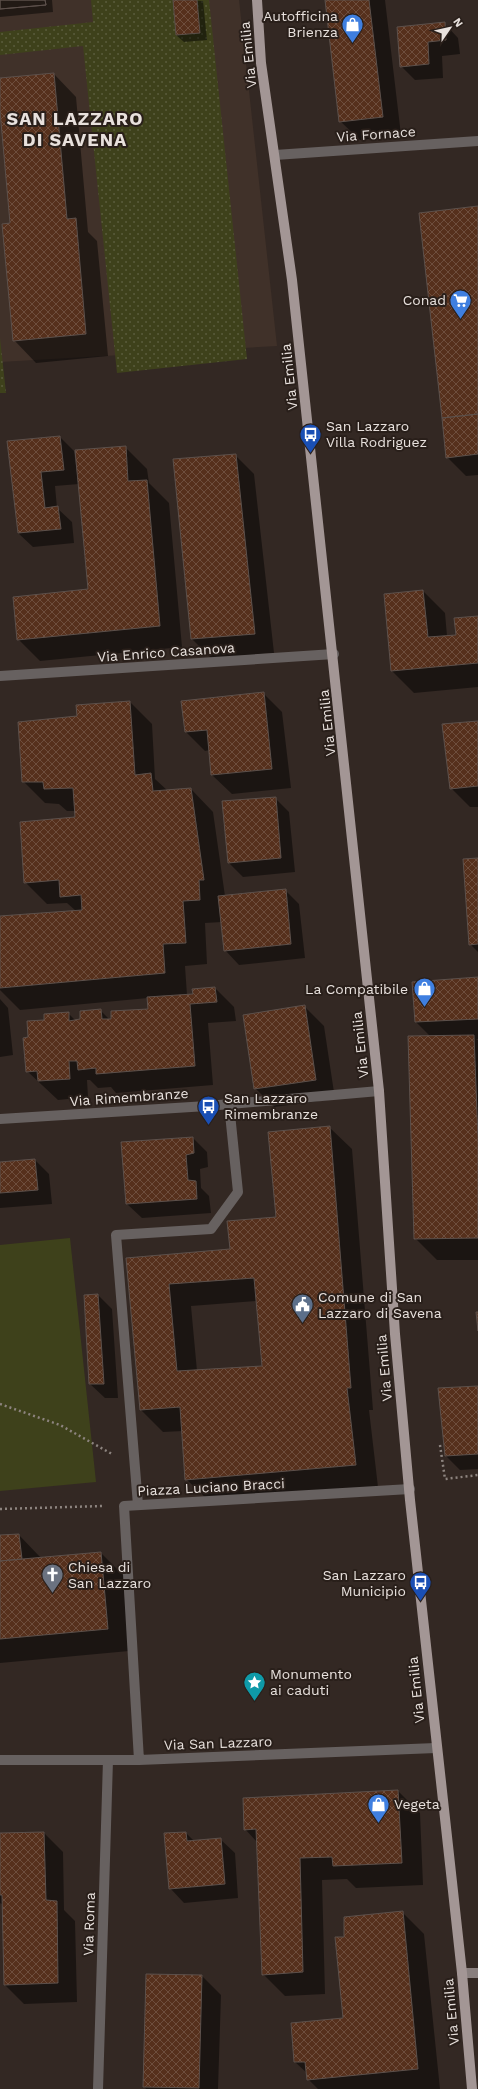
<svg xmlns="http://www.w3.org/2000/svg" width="478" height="2089" font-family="'Work Sans',sans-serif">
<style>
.built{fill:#403129}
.park{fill:#3e411b}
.garden{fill:url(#garden-dots)}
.shadow{fill:#0007;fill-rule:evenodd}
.building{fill:url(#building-cross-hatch);stroke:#5c504b;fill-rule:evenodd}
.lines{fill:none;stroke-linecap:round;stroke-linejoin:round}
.path{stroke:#8d847f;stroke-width:2.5;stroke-dasharray:2 3;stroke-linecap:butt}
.lane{stroke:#676160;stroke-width:10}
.street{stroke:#676160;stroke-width:10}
.secondary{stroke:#897f7e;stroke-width:10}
.primary{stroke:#a39695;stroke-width:10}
.labels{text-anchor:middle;stroke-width:4;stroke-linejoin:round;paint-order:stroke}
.poi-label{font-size:14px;fill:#e8e1dd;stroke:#291f1a;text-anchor:start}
.street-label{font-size:14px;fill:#e8e1dd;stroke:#291f1a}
.district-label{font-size:18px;font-weight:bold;letter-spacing:1px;fill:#e8e1dd;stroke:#291f1a}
</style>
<defs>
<pattern id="garden-dots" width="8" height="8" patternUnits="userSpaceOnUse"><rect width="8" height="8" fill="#3e411b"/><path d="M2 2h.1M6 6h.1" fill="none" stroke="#5a5c3c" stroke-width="1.8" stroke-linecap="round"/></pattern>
<pattern id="building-cross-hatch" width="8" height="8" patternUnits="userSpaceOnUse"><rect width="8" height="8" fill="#56301c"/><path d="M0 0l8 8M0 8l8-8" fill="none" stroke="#6e4e3d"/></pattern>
</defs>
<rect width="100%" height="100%" fill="#332823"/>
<path class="built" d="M 0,0 L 239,0 L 277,346 L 0,362 Z"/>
<path class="park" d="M 70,1238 L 96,1482 L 0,1491 L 0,1245 Z"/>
<path class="garden" d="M 91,0 L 209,0 L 247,359 L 117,373 L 83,46 L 0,55 L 0,32 L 93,22 Z
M 0,338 L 6,393 L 0,393 Z"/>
<path class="shadow" d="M 0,0 L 52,0 L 53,12 L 0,17 Z
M 174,0 L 203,1 L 207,40 L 184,42 L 176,35 Z
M 326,0 L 385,0 L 401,135 L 360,140 L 340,121 Z
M 444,23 L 458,38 L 460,54 L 442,56 L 443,78 L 415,80 L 401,66 Z
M 54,74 L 76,97 L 88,232 L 97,241 L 108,356 L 36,363 L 14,340 L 11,224 L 0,100 L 0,79 Z
M 478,207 L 478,475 L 466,476 L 447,457 Z
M 60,437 L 74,451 L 77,473 L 125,447 L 147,469 L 149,483 L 169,503 L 182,647 L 40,661 L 18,639 L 89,590 L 79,484 L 55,486 L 57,508 L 72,522 L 74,543 L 33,547 L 18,533 L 8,442 Z
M 235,455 L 254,474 L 274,653 L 211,658 L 192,639 Z
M 423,591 L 445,613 L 447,636 L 457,636 L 478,617 L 478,687 L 414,693 L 392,671 Z
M 263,693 L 282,712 L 291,788 L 232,794 L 212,775 L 210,750 L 205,751 L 186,732 Z
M 130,702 L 152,724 L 155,779 L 168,791 L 191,789 L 213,812 L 225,896 L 285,890 L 299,904 L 305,958 L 239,965 L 225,950 L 222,922 L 205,923 L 207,964 L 185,966 L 187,995 L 215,988 L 234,1007 L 236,1021 L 208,1023 L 213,1085 L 116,1093 L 111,1087 L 98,1088 L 90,1080 L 87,1080 L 88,1097 L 58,1100 L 27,1071 L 29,1038 L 46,1021 L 68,1013 L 76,1021 L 100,1010 L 110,1020 L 149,1010 L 148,998 L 20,1010 L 0,990 L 0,929 L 76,911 L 67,903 L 47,904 L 25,882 L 76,818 L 76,811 L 67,811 L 59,804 L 45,803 L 23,781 L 78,717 Z
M 478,722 L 478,807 L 470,807 L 451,788 Z
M 275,798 L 289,812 L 295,872 L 243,877 L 229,863 Z
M 478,859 L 478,952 L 470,944 Z
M 478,978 L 478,1039 L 476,1039 L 478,1040 L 478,1260 L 437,1260 L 415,1238 L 430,1036 L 416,1022 L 413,983 Z
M 0,999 L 8,1008 L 13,1055 L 0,1057 Z
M 305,1007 L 324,1026 L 335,1099 L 274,1107 L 255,1088 Z
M 329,1127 L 352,1149 L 373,1410 L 369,1410 L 378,1487 L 209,1501 L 186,1479 L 183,1431 L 163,1432 L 141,1410 L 127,1259 L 231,1250 L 278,1218 ZM 257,1301 L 263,1367 L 197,1371 L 191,1306 Z
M 193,1138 L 207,1152 L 208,1167 L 200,1169 L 201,1188 L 209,1196 L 211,1213 L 142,1218 L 127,1204 Z
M 35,1160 L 49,1174 L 52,1204 L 0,1208 L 0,1163 Z
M 98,1295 L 112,1309 L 118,1398 L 105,1398 L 90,1384 Z
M 478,1387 L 478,1469 L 460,1470 L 446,1456 L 439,1389 Z
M 19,1535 L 41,1558 L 101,1553 L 123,1575 L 129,1651 L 0,1663 L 0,1536 Z
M 398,1791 L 420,1813 L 423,1885 L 356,1888 L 347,1879 L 322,1880 L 325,1994 L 285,1996 L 263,1974 L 257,1842 L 245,1829 Z
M 44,1833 L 63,1852 L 64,1910 L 75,1921 L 77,2002 L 24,2004 L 5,1985 L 3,1905 L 0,1903 L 0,1834 Z
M 186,1833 L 194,1841 L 220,1839 L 235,1853 L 238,1898 L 184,1903 L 170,1888 Z
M 402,1912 L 424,1934 L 440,2089 L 318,2089 L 308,2079 L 308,2074 L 295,2062 L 344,2019 L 345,1938 Z
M 202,1976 L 221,1995 L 218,2089 L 146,2089 L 144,2086 Z"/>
<path class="building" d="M 0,0 L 45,0 L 46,5 L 0,9 Z
M 0,0 L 45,0 L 46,5 L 0,9 Z
M 173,0 L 197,0 L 200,33 L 176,35 Z
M 325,0 L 369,0 L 383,117 L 339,122 Z
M 445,22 L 446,40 L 428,42 L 429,64 L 400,67 L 397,27 Z
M 54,73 L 67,219 L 76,218 L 86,334 L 13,341 L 2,224 L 10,223 L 0,111 L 0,78 Z
M 478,206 L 478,414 L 442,418 L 419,213 Z
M 478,414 L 478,454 L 446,458 L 442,418 Z
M 60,436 L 64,470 L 41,472 L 45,508 L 58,506 L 61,529 L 18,533 L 7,441 Z
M 126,446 L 128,481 L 147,480 L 160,626 L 17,640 L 13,597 L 88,589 L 75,450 Z
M 236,454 L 255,634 L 191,639 L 173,459 Z
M 423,590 L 428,637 L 456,635 L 454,618 L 478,616 L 478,663 L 391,671 L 384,594 Z
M 264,692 L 272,769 L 211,775 L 207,730 L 185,732 L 181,701 Z
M 130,701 L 135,775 L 151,773 L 153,791 L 191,788 L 204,880 L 199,880 L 200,900 L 183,901 L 186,943 L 163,944 L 165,973 L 0,988 L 0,916 L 82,910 L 81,895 L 60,897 L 59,880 L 24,883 L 20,822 L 75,817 L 73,788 L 44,789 L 43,782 L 22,782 L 18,722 L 77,716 L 76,705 Z
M 478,721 L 478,786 L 450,789 L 442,724 Z
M 276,797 L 281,858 L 228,863 L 222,801 Z
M 478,858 L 478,944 L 469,945 L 463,859 Z
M 286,889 L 291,944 L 224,951 L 218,896 Z
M 478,977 L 478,1019 L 415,1022 L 412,982 Z
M 215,987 L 217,1002 L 190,1004 L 195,1066 L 96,1074 L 96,1068 L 78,1070 L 77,1061 L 69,1061 L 70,1079 L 38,1081 L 37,1071 L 26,1072 L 23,1038 L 28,1037 L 27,1021 L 44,1020 L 44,1014 L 69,1012 L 69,1021 L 80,1019 L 80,1011 L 101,1009 L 102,1019 L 111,1019 L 111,1011 L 148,1009 L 147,997 L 193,994 L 192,989 Z
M 305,1005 L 316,1080 L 254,1089 L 243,1015 Z
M 474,1035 L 478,1139 L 478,1238 L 414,1239 L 408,1036 Z
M 330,1126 L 351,1388 L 347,1388 L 356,1465 L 185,1480 L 180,1407 L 140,1410 L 126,1258 L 230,1249 L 227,1221 L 276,1217 L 268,1132 ZM 254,1278 L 262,1366 L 177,1371 L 169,1284 Z
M 193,1137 L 194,1153 L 186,1155 L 188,1180 L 196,1181 L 197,1199 L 126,1204 L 121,1142 Z
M 35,1159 L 38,1190 L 0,1193 L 0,1162 Z
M 98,1294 L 104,1384 L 89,1384 L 84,1295 Z
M 476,1312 L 478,1312 L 478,1331 Z
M 478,1386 L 478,1454 L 445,1456 L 438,1388 Z
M 19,1534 L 22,1559 L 0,1561 L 0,1535 Z
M 101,1552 L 108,1629 L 0,1639 L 0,1561 Z
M 398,1790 L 402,1863 L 333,1866 L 332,1857 L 300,1858 L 303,1972 L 262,1975 L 256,1829 L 244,1830 L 243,1798 Z
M 44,1832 L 46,1900 L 57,1901 L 58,1983 L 4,1985 L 2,1895 L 0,1895 L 0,1833 Z
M 186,1832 L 187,1841 L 221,1838 L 225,1884 L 169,1889 L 164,1833 Z
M 403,1911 L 418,2069 L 307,2080 L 305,2062 L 294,2062 L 291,2023 L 343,2018 L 335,1937 L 344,1937 L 344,1917 Z
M 146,1974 L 202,1975 L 199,2088 L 143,2087 Z"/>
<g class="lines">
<path class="path" d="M 0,1404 L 60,1425 L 112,1454
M 440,1445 L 445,1479 L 478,1475
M 0,1509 L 103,1506"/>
<path class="lane" d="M 138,1505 L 116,1235 L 211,1229 L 238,1192 L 229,1104"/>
<path class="street" d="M 275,155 L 478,141
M 0,676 L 334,654
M 0,1119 L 207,1106 L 379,1091
M 0,1760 L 139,1760 L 436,1748
M 139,1760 L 124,1506 L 410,1489
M 98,2089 L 108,1760"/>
<path class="secondary" d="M 462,1973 L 478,1973"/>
<path class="primary" d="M 257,0 L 261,63 L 292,280 L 379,1091 L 395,1334 L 410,1500 L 462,1973 L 472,2089"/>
</g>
<defs>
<symbol id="shop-pin" viewBox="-11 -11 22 30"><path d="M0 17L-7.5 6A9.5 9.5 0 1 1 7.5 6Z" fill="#3f7fe0" stroke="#291f1a"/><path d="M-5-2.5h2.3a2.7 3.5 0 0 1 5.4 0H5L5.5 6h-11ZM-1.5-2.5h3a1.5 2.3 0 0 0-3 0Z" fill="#fff"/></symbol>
<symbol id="supermarket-pin" viewBox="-11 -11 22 30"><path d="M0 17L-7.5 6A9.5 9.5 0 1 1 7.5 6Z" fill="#3f7fe0" stroke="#291f1a"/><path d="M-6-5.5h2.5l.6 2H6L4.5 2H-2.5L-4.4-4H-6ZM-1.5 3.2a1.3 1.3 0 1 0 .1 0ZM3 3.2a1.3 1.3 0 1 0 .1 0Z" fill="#fff"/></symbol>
<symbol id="bus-pin" viewBox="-11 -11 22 30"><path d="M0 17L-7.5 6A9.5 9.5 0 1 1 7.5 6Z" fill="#1a4fb4" stroke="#291f1a"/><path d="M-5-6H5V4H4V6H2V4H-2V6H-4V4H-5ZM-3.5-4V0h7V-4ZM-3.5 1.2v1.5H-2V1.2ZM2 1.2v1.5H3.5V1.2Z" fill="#fff"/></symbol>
<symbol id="civic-pin" viewBox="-11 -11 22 30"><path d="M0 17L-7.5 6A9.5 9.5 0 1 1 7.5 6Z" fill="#5c6f8a" stroke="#291f1a"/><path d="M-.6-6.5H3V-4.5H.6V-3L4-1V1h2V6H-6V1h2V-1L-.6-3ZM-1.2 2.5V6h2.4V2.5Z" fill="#fff"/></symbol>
<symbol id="church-pin" viewBox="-11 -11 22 30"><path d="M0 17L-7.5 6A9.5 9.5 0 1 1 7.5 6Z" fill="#6b7280" stroke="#291f1a"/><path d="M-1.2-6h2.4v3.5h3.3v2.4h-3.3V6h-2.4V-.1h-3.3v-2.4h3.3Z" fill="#fff"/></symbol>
<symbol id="sight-pin" viewBox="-11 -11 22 30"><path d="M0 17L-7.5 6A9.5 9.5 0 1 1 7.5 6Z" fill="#0f9aa8" stroke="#291f1a"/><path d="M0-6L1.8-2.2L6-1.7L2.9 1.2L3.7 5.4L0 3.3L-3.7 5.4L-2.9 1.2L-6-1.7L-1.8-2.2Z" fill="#fff"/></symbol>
</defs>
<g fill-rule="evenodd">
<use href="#shop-pin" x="340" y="12" width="25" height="34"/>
<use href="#supermarket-pin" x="448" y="288" width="25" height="34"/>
<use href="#bus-pin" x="298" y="422" width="25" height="34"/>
<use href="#shop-pin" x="412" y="976" width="25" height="34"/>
<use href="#bus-pin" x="196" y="1094" width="25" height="34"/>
<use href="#civic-pin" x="290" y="1292" width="25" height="34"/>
<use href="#church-pin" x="40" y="1562" width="25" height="34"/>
<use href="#bus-pin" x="408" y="1570" width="25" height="34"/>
<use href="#sight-pin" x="242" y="1670" width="25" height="34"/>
<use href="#shop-pin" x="366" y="1792" width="25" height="34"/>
</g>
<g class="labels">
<g class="poi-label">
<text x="338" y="21" text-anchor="end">Autofficina<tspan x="338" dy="16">Brienza</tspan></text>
<text x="446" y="305" text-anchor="end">Conad</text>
<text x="326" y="431">San Lazzaro<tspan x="326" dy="16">Villa Rodriguez</tspan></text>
<text x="408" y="994" text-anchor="end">La Compatibile</text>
<text x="224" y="1103">San Lazzaro<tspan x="224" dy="16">Rimembranze</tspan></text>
<text x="318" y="1302">Comune di San<tspan x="318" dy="16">Lazzaro di Savena</tspan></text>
<text x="68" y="1572">Chiesa di<tspan x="68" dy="16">San Lazzaro</tspan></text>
<text x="406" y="1580" text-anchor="end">San Lazzaro<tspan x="406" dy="16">Municipio</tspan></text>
<text x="270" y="1679">Monumento<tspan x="270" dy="16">ai caduti</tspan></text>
<text x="394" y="1809">Vegeta</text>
</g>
<g class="street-label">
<text transform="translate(248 55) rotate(-96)" y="5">Via Emilia</text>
<text transform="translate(376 134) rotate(-4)" y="5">Via Fornace</text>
<text transform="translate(289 377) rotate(-96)" y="5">Via Emilia</text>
<text transform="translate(166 652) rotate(-4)" y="5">Via Enrico Casanova</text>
<text transform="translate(327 723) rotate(-96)" y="5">Via Emilia</text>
<text transform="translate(360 1045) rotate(-96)" y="5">Via Emilia</text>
<text transform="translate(129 1097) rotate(-4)" y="5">Via Rimembranze</text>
<text transform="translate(384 1368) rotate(-95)" y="5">Via Emilia</text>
<text transform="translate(211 1487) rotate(-3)" y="5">Piazza Luciano Bracci</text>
<text transform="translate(416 1690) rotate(-96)" y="5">Via Emilia</text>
<text transform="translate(218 1743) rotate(-2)" y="5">Via San Lazzaro</text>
<text transform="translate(89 1924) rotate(-88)" y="5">Via Roma</text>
<text transform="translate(451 2012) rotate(-95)" y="5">Via Emilia</text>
</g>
<g class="district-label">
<text x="75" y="125">SAN LAZZARO<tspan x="75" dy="21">DI SAVENA</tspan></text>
</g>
</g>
<g transform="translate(450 28) rotate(56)" stroke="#291f1a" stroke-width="3" paint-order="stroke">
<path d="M0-3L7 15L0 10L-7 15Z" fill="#e8e1dd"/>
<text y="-6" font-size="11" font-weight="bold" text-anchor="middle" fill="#e8e1dd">N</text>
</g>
</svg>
